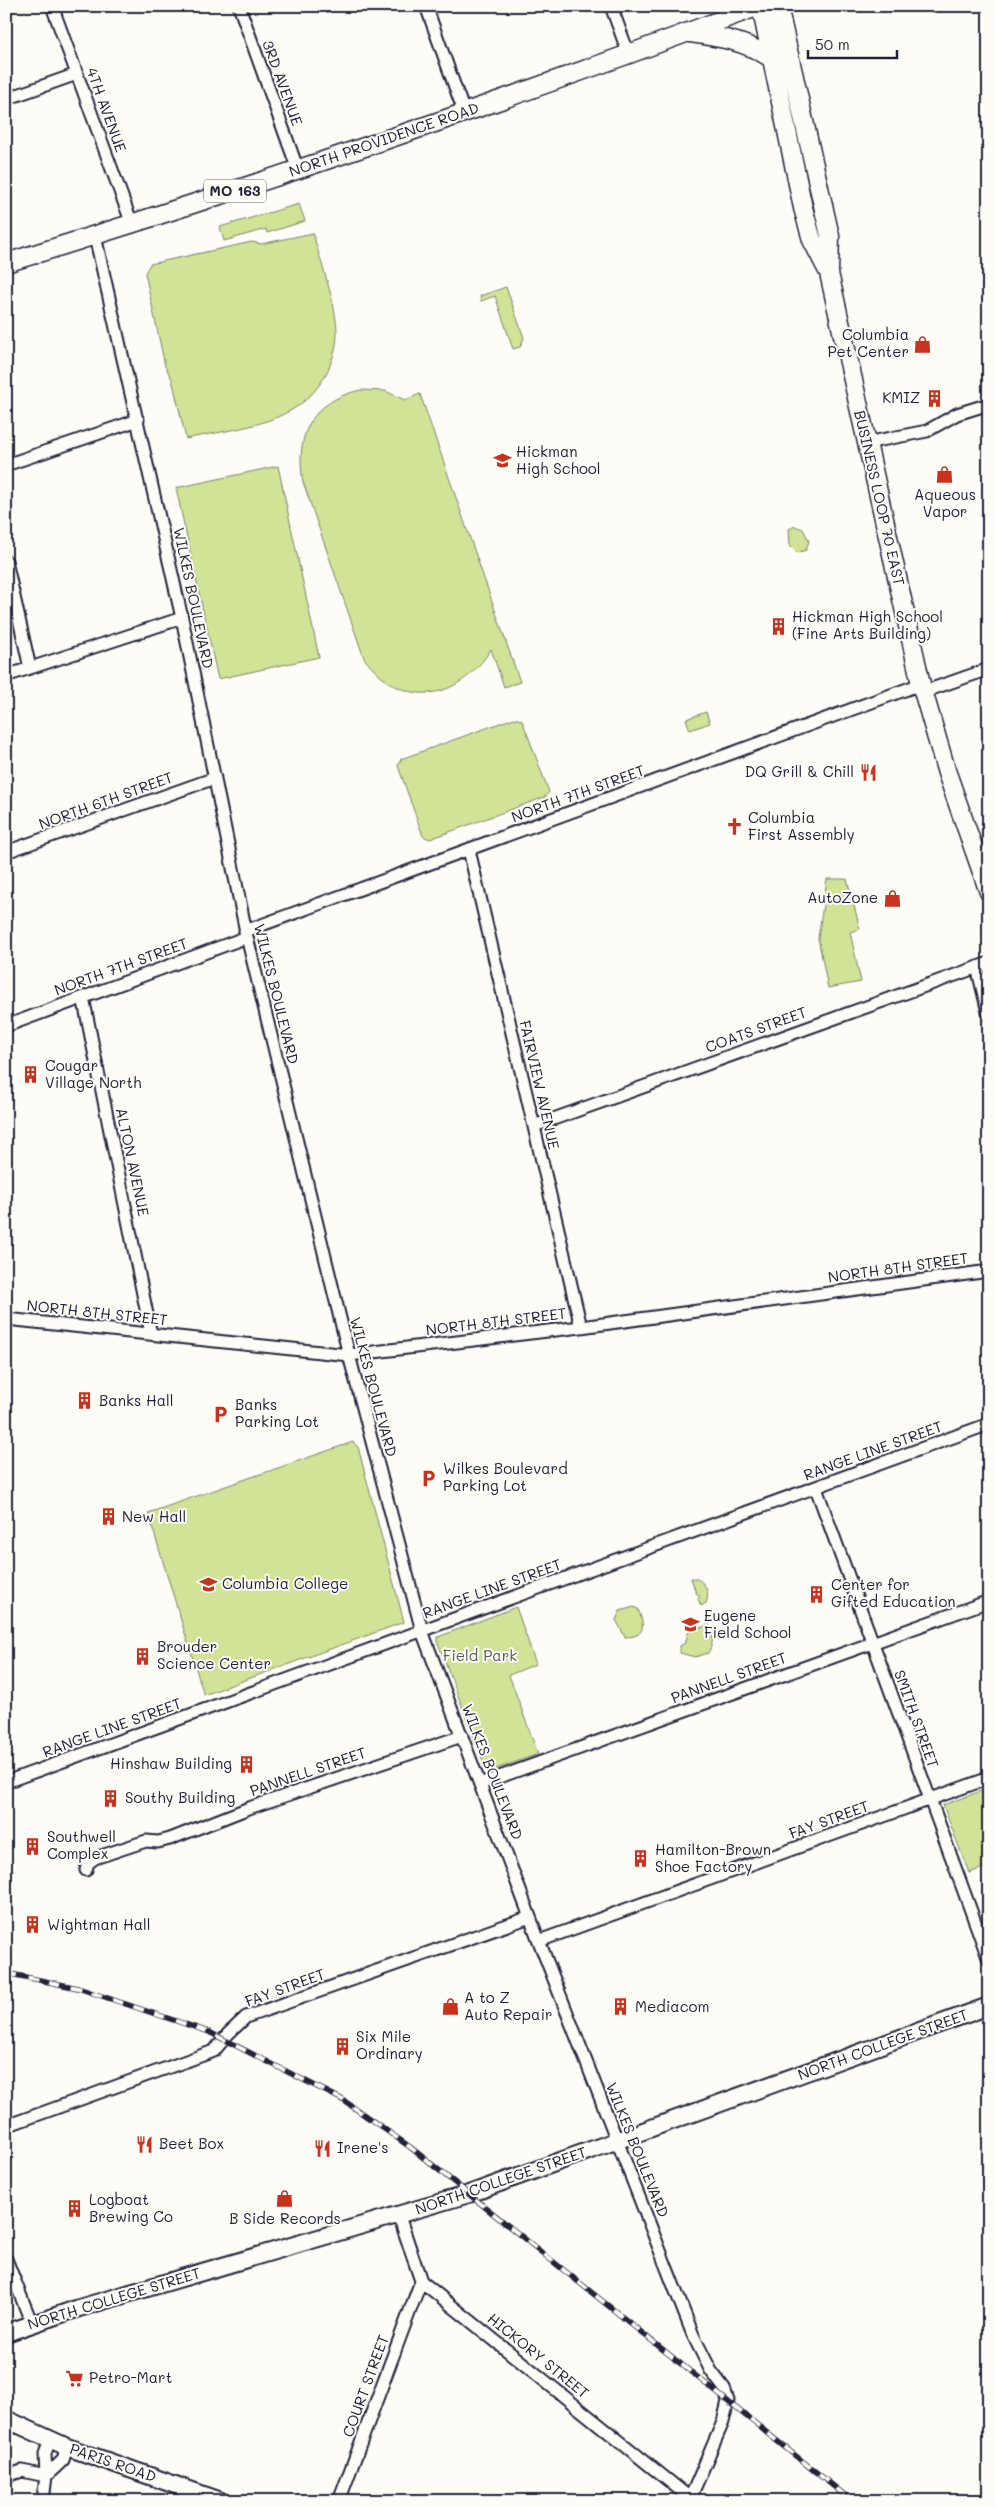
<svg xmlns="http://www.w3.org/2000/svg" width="995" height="2507" font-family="Mali,sans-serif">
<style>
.green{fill:#d1e397;stroke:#7a8269}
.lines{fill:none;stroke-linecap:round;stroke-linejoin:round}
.street-casing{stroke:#22223b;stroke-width:15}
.secondary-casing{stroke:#22223b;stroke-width:20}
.primary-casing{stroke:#22223b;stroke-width:21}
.street{stroke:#fdfcf7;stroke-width:11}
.secondary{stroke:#fdfcf7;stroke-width:16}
.primary{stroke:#fdfcf7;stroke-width:18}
.rail-casing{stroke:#22223b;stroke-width:5.5}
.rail{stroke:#fdfcf7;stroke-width:4;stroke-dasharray:11;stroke-linecap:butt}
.labels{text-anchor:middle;stroke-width:4;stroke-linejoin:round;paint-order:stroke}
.shield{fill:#fdfcf7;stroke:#646373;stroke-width:1}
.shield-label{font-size:14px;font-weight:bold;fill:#22223b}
.street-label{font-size:15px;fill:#22223b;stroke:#fdfcf7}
.poi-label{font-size:15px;fill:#22223b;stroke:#fdfcf7;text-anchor:start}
.park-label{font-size:15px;fill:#575c57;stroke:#fdfcf7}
</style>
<rect width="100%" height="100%" fill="#fdfcf7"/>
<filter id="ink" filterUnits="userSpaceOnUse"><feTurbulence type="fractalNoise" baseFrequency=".02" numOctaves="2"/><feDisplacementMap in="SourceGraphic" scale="10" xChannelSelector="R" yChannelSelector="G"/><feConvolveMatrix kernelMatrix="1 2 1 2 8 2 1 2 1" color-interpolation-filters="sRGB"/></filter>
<g filter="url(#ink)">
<path class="green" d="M 299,204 L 305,221 L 267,233 L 266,229 L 224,241 L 220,227 Z
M 313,233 C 320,261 337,305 337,333 C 337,347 332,362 326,374 C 299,426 238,427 186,439 L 172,379 L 165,366 L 145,273 L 150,264 L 252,242 L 261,244 Z
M 506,287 L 524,338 L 520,347 L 513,349 L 495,296 L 481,301 L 480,296 Z
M 360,390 L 385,391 L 405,400 L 420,394 L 520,682 L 504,687 L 491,649 C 458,702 402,710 364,658 L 303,482 C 295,434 311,402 360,390 Z
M 278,466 L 319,657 L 218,679 L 176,488 Z
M 795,526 L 803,529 L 809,541 L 806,550 L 797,553 L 790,546 L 789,529 Z
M 706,712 L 710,723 L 690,730 L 686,719 Z
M 514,718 L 522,720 L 549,792 L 545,797 L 430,839 L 423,836 L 398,766 L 401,759 Z
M 827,879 L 847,879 L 860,929 L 850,932 L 861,982 L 828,988 L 818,938 Z
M 353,1442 L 358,1447 L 404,1622 L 204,1695 L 148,1513 Z
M 691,1578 C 704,1578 711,1592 706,1603 L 701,1606 L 698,1599 L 700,1596 L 696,1593 Z
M 516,1607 L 536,1664 L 509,1675 L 538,1754 L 499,1768 L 486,1769 L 438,1643 L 438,1637 Z
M 634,1607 L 638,1609 C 644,1624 647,1637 625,1637 L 616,1620 L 620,1611 Z
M 709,1625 C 715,1632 713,1645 708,1653 L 695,1657 L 680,1653 L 680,1646 L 685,1643 L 689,1631 Z
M 989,1788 L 989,1866 L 969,1873 L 943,1805 Z"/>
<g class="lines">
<defs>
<path id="street" d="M 52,6 L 132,224
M 239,6 L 298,170
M 426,6 L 464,112
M 611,6 L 629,55
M 6,99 L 77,74
M 95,236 L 182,618 L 247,937 L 349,1355 L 422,1631 L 539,1941 L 693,2335 L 711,2371 L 724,2388 L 728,2401 L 723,2422 L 689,2501
M 866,443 L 927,431 L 957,414 L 989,404
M 6,465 L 138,420
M 6,561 L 30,668
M 6,676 L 182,618
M 923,692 L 989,669
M 469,850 L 581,1327
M 6,852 L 215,778
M 245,931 L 921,684
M 977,967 L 989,1016
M 83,997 L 151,1334
M 6,1026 L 247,937
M 534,1126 L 989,963
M 6,1319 L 349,1355 L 581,1327 L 989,1271
M 816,1488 L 989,1960
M 6,1782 L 989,1424
M 480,1784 L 989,1601
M 86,1870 L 88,1863 L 95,1858 L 146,1841 L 158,1842 L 170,1839 L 249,1808 L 462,1736
M 539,1941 L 989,1778
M 6,2126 L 214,2051 L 228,2034 L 246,2017 L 530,1917
M 399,2216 L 421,2281 L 690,2498
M 6,2259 L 32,2324
M 6,2476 L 22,2471 L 46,2476 L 45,2454 L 50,2439
M 43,2501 L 46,2476 L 63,2460 L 67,2447
M 339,2501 L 421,2281"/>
<path id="secondary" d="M 6,2333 L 79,2308 L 469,2194 L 989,2006
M 6,2419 L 67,2447 L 221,2501"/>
<path id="primary" d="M 761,6 L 803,208 L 812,240 L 828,271
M 778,6 L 830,236 L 829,273 L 921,684 L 947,773 L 989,892
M 690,33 C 720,37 745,41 771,58
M 6,263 C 260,185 511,99 759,6"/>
</defs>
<use href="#street" class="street-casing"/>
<use href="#secondary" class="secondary-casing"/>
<use href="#primary" class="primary-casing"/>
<use href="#street" class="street"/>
<use href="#secondary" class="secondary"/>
<use href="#primary" class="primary"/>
<defs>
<path id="rail" d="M 6,1973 L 78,1988 L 209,2032 L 343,2100 L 410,2147 L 852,2501"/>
</defs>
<use href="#rail" class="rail-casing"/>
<use href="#rail" class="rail"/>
</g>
</g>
<defs>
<symbol id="shop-bare" viewBox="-9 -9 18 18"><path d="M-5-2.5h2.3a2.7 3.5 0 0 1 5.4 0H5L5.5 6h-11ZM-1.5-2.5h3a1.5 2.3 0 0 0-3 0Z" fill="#c8321e" stroke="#fdfcf7" stroke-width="2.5" paint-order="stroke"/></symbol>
<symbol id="building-bare" viewBox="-9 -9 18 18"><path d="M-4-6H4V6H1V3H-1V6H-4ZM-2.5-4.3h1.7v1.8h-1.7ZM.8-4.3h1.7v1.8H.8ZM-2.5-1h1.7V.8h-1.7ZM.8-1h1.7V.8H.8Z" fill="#c8321e" stroke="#fdfcf7" stroke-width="2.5" paint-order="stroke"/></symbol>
<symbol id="school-bare" viewBox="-9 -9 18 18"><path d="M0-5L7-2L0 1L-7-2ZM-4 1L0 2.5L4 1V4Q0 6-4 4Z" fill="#c8321e" stroke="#fdfcf7" stroke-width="2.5" paint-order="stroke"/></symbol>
<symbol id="restaurant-bare" viewBox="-9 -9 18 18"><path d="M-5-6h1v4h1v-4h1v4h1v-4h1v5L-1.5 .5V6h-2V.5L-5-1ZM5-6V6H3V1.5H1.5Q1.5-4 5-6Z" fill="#c8321e" stroke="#fdfcf7" stroke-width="2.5" paint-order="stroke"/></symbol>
<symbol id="church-bare" viewBox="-9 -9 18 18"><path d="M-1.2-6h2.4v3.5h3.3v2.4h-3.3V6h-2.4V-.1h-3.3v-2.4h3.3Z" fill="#c8321e" stroke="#fdfcf7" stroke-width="2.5" paint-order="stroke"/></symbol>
<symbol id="parking-bare" viewBox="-9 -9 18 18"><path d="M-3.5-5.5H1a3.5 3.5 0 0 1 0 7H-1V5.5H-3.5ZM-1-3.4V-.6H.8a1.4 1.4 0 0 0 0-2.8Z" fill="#c8321e" stroke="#fdfcf7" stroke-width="2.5" paint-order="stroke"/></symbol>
<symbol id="university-bare" viewBox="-9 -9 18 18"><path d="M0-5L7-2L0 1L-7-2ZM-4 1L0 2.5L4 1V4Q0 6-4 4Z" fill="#c8321e" stroke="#fdfcf7" stroke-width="2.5" paint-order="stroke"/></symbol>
<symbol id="supermarket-bare" viewBox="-9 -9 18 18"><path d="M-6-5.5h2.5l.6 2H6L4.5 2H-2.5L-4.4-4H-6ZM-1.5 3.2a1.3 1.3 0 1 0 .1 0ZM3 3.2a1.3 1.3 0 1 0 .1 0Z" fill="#c8321e" stroke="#fdfcf7" stroke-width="2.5" paint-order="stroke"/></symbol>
</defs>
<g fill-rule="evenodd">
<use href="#shop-bare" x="910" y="332" width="25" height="25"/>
<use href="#building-bare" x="922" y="386" width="25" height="25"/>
<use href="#school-bare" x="490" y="448" width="25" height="25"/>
<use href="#shop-bare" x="932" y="462" width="25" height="25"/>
<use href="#building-bare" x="766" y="614" width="25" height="25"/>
<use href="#restaurant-bare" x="856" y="760" width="25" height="25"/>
<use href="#church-bare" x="722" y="814" width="25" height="25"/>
<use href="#shop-bare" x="880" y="886" width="25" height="25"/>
<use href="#building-bare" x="18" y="1062" width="25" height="25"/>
<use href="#building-bare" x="72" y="1388" width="25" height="25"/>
<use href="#parking-bare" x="208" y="1402" width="25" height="25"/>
<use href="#parking-bare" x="416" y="1466" width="25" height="25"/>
<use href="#building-bare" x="96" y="1504" width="25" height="25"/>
<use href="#university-bare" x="196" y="1572" width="25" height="25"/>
<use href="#building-bare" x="804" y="1582" width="25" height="25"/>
<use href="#school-bare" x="678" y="1612" width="25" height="25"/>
<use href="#building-bare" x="130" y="1644" width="25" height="25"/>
<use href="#building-bare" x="234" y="1752" width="25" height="25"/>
<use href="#building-bare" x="98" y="1786" width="25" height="25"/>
<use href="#building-bare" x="20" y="1834" width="25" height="25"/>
<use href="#building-bare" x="628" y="1846" width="25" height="25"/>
<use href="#building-bare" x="20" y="1912" width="25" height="25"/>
<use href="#shop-bare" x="438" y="1994" width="25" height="25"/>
<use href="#building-bare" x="608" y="1994" width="25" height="25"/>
<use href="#building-bare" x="330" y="2034" width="25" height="25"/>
<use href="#restaurant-bare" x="132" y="2132" width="25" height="25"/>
<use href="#restaurant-bare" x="310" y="2136" width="25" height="25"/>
<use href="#shop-bare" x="272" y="2186" width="25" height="25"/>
<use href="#building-bare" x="62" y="2196" width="25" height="25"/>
<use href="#supermarket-bare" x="62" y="2366" width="25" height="25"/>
</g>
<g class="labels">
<rect class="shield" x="204" y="179.5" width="62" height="23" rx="4"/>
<g class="shield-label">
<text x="235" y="196">MO 163</text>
</g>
<g class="street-label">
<text transform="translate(282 83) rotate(70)" y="5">3RD AVENUE</text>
<text transform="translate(106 110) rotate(70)" y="5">4TH AVENUE</text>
<text transform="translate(384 140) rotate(-19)" y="5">NORTH PROVIDENCE ROAD</text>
<text transform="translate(879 498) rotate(77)" y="5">BUSINESS LOOP 70 EAST</text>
<text transform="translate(193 598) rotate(78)" y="5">WILKES BOULEVARD</text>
<text transform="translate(578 794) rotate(-20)" y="5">NORTH 7TH STREET</text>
<text transform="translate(106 801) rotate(-20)" y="5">NORTH 6TH STREET</text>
<text transform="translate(121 967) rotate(-20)" y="5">NORTH 7TH STREET</text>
<text transform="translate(276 994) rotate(76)" y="5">WILKES BOULEVARD</text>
<text transform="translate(756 1030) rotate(-20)" y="5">COATS STREET</text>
<text transform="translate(539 1085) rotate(77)" y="5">FAIRVIEW AVENUE</text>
<text transform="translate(132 1162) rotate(78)" y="5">ALTON AVENUE</text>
<text transform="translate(898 1268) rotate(-8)" y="5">NORTH 8TH STREET</text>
<text transform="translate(97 1313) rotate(6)" y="5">NORTH 8TH STREET</text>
<text transform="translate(496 1322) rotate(-7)" y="5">NORTH 8TH STREET</text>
<text transform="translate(373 1387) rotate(75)" y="5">WILKES BOULEVARD</text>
<text transform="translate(873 1451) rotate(-20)" y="5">RANGE LINE STREET</text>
<text transform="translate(492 1589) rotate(-20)" y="5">RANGE LINE STREET</text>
<text transform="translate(729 1678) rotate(-20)" y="5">PANNELL STREET</text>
<text transform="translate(916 1719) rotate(70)" y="5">SMITH STREET</text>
<text transform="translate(112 1728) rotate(-20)" y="5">RANGE LINE STREET</text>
<text transform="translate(308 1772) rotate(-19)" y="5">PANNELL STREET</text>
<text transform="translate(492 1772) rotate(69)" y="5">WILKES BOULEVARD</text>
<text transform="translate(829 1820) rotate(-20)" y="5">FAY STREET</text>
<text transform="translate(285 1988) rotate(-20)" y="5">FAY STREET</text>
<text transform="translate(883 2045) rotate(-20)" y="5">NORTH COLLEGE STREET</text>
<text transform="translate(637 2150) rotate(68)" y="5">WILKES BOULEVARD</text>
<text transform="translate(501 2181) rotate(-19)" y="5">NORTH COLLEGE STREET</text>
<text transform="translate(114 2299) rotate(-17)" y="5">NORTH COLLEGE STREET</text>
<text transform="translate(538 2356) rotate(39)" y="5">HICKORY STREET</text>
<text transform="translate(366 2386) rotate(-70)" y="5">COURT STREET</text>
<text transform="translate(113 2463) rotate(19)" y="5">PARIS ROAD</text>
</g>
<g class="poi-label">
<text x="909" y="340" text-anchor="end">Columbia<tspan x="909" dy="17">Pet Center</tspan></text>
<text x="920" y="403" text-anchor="end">KMIZ</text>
<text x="516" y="457">Hickman<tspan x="516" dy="17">High School</tspan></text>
<text x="945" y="500" text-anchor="middle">Aqueous<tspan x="945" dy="17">Vapor</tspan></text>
<text x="792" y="622">Hickman High School<tspan x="792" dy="17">(Fine Arts Building)</tspan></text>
<text x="854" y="777" text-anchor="end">DQ Grill &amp; Chill</text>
<text x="748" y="823">Columbia<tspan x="748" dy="17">First Assembly</tspan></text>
<text x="878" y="903" text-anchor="end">AutoZone</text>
<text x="45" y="1071">Cougar<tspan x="45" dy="17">Village North</tspan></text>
<text x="99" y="1406">Banks Hall</text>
<text x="235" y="1410">Banks<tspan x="235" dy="17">Parking Lot</tspan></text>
<text x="443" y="1474">Wilkes Boulevard<tspan x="443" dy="17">Parking Lot</tspan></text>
<text x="122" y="1522">New Hall</text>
<text x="222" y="1589">Columbia College</text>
<text x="831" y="1590">Center for<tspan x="831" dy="17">Gifted Education</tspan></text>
<text x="704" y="1621">Eugene<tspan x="704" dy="17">Field School</tspan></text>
<text x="157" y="1652">Brouder<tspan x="157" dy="17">Science Center</tspan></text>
<text x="232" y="1769" text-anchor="end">Hinshaw Building</text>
<text x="125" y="1803">Southy Building</text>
<text x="47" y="1842">Southwell<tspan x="47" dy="17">Complex</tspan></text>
<text x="655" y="1855">Hamilton-Brown<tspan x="655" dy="17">Shoe Factory</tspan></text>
<text x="47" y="1930">Wightman Hall</text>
<text x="464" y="2003">A to Z<tspan x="464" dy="17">Auto Repair</tspan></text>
<text x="635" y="2012">Mediacom</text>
<text x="356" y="2042">Six Mile<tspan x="356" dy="17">Ordinary</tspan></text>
<text x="159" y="2149">Beet Box</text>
<text x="337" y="2153">Irene's</text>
<text x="89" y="2205">Logboat<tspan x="89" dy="17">Brewing Co</tspan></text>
<text x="285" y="2224" text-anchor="middle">B Side Records</text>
<text x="89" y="2383">Petro-Mart</text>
</g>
<g class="park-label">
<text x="480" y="1661">Field Park</text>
</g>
</g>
<rect width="995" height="2507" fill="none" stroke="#fdfcf7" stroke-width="25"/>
<rect x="12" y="12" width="970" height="2482" fill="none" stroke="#22223b" stroke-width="2" filter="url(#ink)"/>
<path d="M808 50v8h89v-8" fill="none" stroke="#22223b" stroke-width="2.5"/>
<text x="815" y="50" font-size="15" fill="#22223b" stroke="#fdfcf7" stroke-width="4" paint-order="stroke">50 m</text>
</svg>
